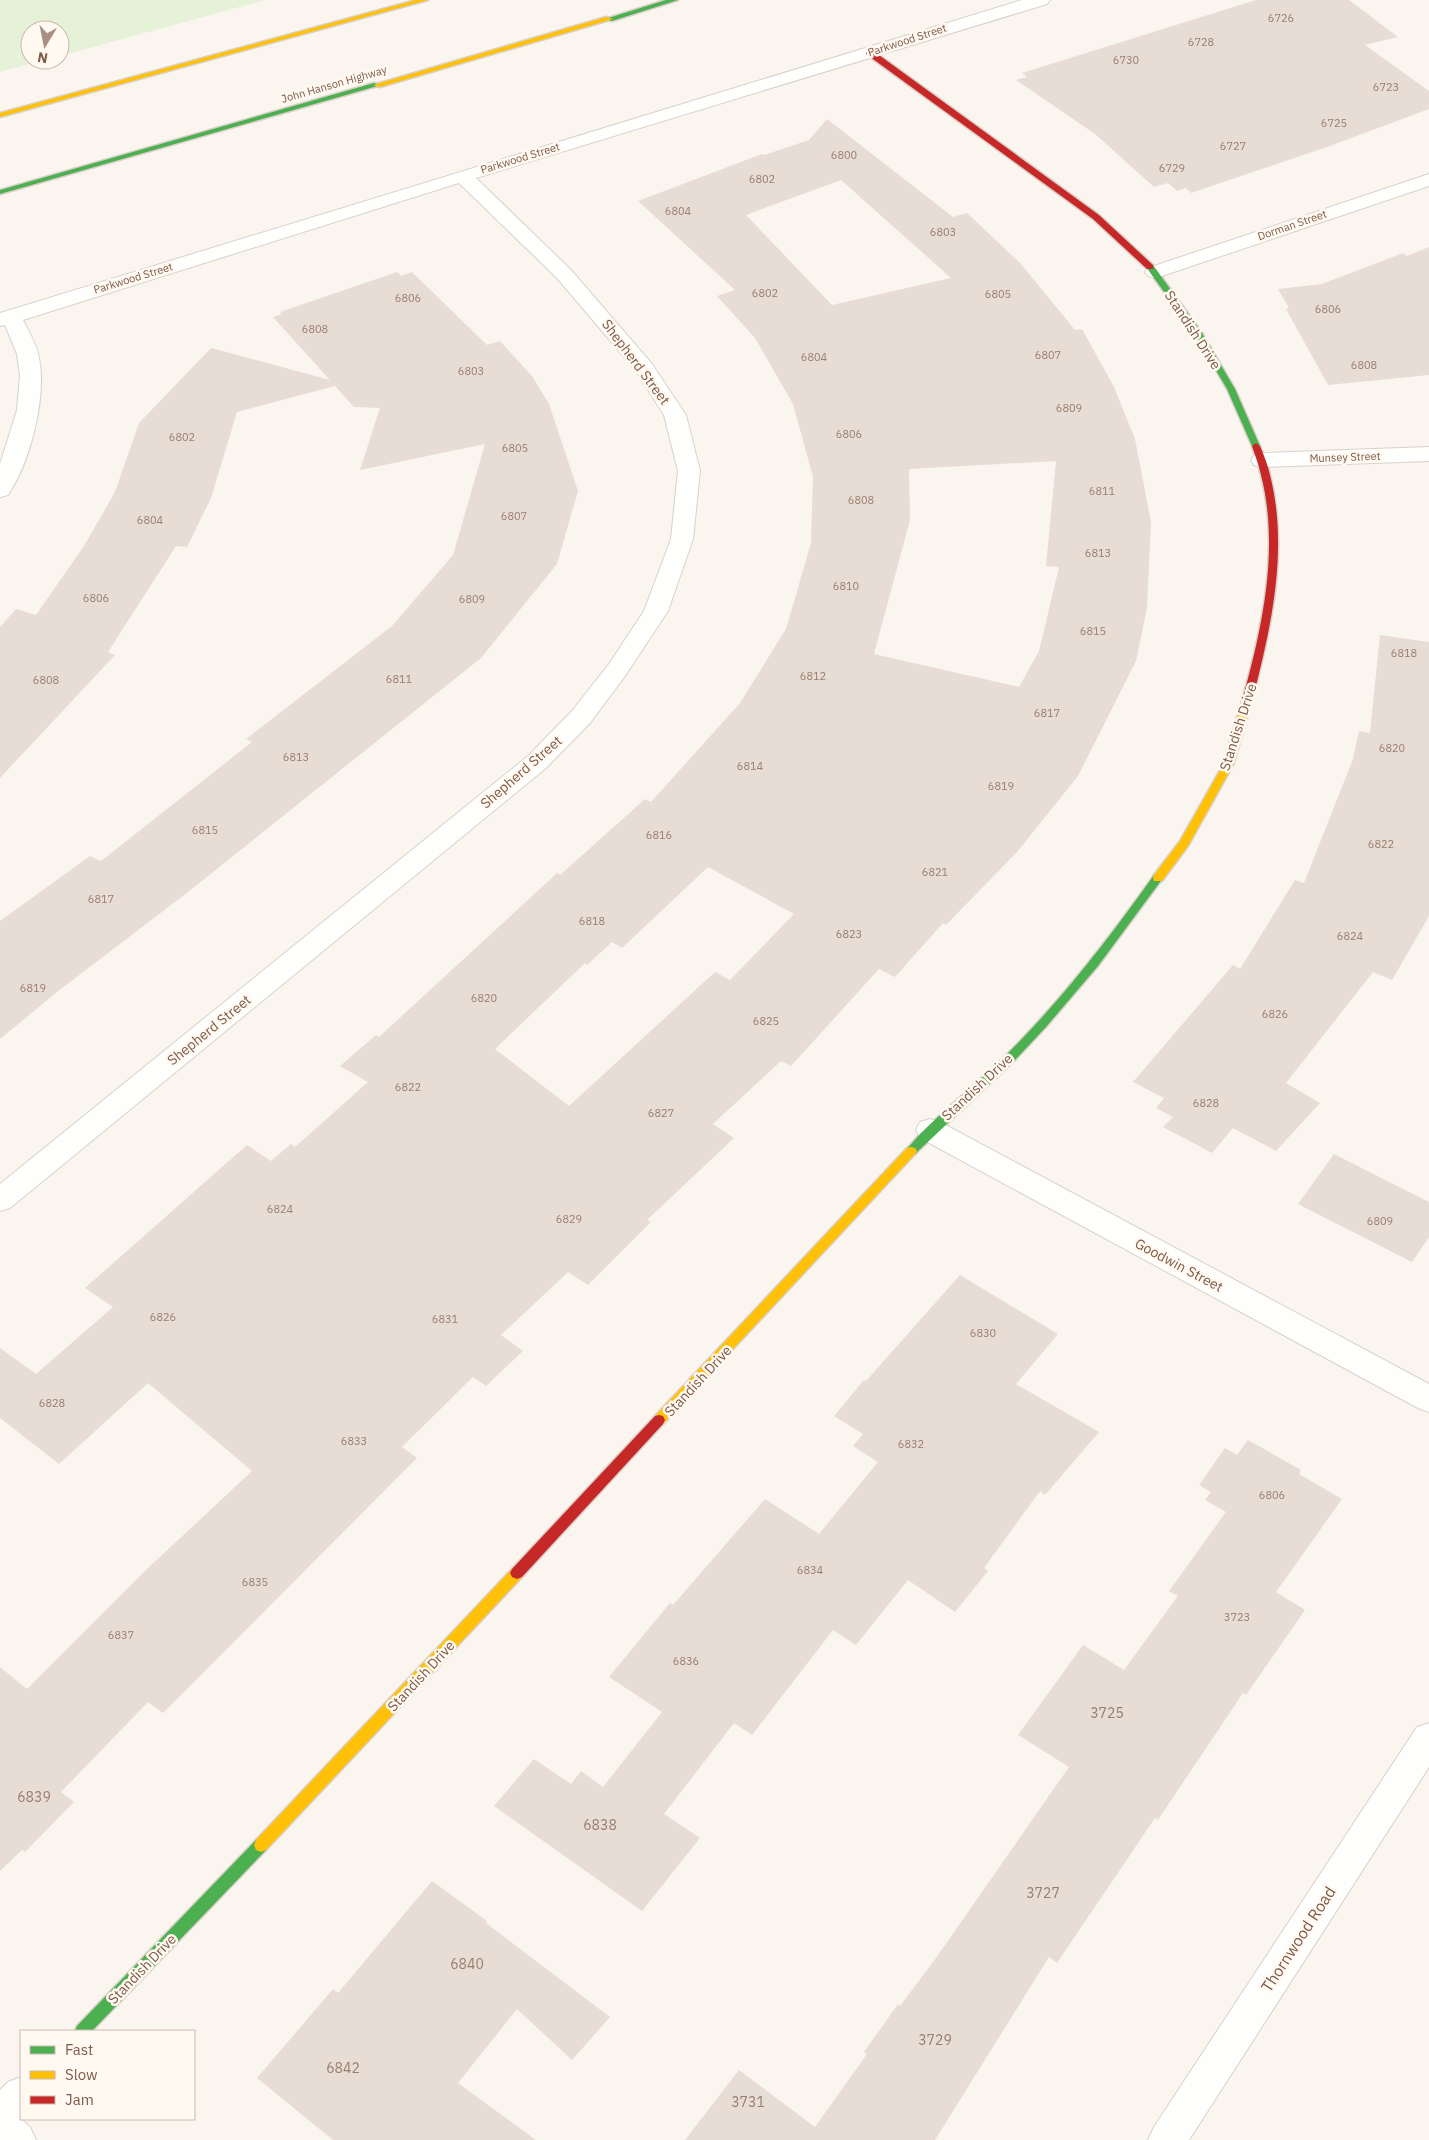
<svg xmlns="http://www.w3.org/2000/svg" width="1429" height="2140" font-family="'IBM Plex Sans',sans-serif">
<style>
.green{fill:#e6f2d7}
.building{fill:#e7ddd5;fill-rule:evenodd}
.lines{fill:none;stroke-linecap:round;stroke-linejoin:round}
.street-casing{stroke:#d9d2cc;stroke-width:2}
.fast-casing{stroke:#dad0c9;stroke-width:3}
.slow-casing{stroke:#dad0c9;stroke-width:3}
.jam-casing{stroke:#dad0c9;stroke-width:3}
.street{fill:#fefefc;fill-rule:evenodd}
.fast{fill:#4caf50;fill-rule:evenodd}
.slow{fill:#ffc107;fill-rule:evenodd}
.jam{fill:#c62828;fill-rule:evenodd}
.labels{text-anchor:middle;stroke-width:5;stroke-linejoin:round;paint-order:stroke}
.number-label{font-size:11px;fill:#997d6e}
.far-street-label{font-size:11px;fill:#7d5a48;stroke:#fff9f1}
.street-label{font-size:14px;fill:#7d5a48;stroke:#fff9f1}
.near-number-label{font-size:14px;fill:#997d6e}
.near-street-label{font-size:16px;fill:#7d5a48;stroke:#fff9f1}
</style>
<rect width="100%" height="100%" fill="#faf5ee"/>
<path class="green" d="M 0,0 L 265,0 L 60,56 L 60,30 L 30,30 L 30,60 L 44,60 L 0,72 Z"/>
<path class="building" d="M 1256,0 L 1349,0 L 1398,37 L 1365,45 L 1429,91 L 1429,109 L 1330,146 L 1191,193 L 1186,188 L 1177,191 L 1168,183 L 1154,187 L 1095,134 L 1016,80 L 1027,77 L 1022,73 Z
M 827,119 L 953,217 L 967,213 L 1020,263 L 1075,330 L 1082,329 L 1114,387 L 1135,439 L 1151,522 L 1147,608 L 1136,661 L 1078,776 L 1017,852 L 946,925 L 943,923 L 895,977 L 879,969 L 791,1066 L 781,1061 L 713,1124 L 734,1138 L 647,1220 L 651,1222 L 588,1285 L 568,1272 L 501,1335 L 523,1351 L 486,1386 L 473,1377 L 402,1447 L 417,1458 L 163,1713 L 148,1702 L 61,1792 L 74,1802 L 25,1852 L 22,1850 L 0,1871 L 0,1667 L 27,1689 L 146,1570 L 252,1471 L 148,1383 L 59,1464 L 0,1418 L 0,1348 L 36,1374 L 113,1307 L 85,1288 L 247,1145 L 271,1161 L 291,1144 L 295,1147 L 368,1082 L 340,1066 L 376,1035 L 379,1037 L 543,886 L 557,873 L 560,875 L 645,799 L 651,802 L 740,703 L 786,629 L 811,543 L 813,477 L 793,404 L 755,338 L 717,296 L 735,290 L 638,201 L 762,154 L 764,155 L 809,140 ZM 841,180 L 951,278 L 832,305 L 746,215 ZM 1056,461 L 1046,566 L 1059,567 L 1039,651 L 1019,687 L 874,654 L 910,520 L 909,469 ZM 708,867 L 794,914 L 730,980 L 715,972 L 569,1106 L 495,1049 L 585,963 L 587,965 L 612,942 L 622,948 Z
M 1429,247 L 1429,375 L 1328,385 L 1286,309 L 1289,308 L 1278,289 L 1322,284 L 1403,253 L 1407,256 Z
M 397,272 L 401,276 L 412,272 L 487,345 L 500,341 L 532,376 L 549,404 L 578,491 L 557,564 L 481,658 L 188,892 L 57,992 L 0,1039 L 0,921 L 90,856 L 101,861 L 252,742 L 246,739 L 392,626 L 453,555 L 485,444 L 360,470 L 380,408 L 354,407 L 335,386 L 237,412 L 211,498 L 187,547 L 176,546 L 108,652 L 115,655 L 0,778 L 0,627 L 16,609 L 36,615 L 84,546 L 115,492 L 139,423 L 211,348 L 330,380 L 273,317 L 282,314 L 280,312 Z
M 1380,635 L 1429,642 L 1429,916 L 1392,980 L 1373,972 L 1286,1083 L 1320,1103 L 1276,1151 L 1233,1128 L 1212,1153 L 1163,1127 L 1173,1117 L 1156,1108 L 1164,1098 L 1133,1082 L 1233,965 L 1240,969 L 1295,880 L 1304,883 L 1353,759 L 1359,731 L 1370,733 Z
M 1334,1154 L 1429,1202 L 1429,1237 L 1412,1262 L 1298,1204 Z
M 960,1275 L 1058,1334 L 1016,1384 L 1099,1432 L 1045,1495 L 1040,1491 L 984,1568 L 988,1571 L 955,1612 L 908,1580 L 856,1645 L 833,1630 L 752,1735 L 734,1723 L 664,1814 L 700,1838 L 642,1911 L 494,1806 L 534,1759 L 571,1784 L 581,1771 L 603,1787 L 662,1712 L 609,1677 L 670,1603 L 673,1605 L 765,1499 L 819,1534 L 878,1462 L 853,1446 L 863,1434 L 834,1416 L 864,1380 L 866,1381 Z
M 1248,1440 L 1301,1470 L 1299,1474 L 1342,1499 L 1276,1592 L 1305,1610 L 1246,1695 L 1243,1693 L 1158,1820 L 1155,1818 L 1057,1963 L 1049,1957 L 935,2140 L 685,2140 L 739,2070 L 815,2127 L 867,2054 L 864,2052 L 898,2004 L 900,2006 L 936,1958 L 1069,1767 L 1018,1735 L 1083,1645 L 1124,1670 L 1178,1596 L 1169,1591 L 1226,1512 L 1205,1500 L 1211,1492 L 1199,1485 L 1225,1448 L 1237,1455 Z
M 432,1881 L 487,1921 L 486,1923 L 610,2017 L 572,2060 L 517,2009 L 458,2083 L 536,2140 L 333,2140 L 257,2078 L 333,1989 L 338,1993 Z"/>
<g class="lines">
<defs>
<path id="street" d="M 1022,0 L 1050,0 L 1047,4 L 476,178 L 571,270 L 652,364 L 686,415 L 700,471 L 693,539 L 668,611 L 625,676 L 590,723 L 546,768 L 10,1208 L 0,1211 L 0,1184 L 528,756 L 572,711 L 609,664 L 644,611 L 671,539 L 678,471 L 664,415 L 636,371 L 557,278 L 459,183 L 23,320 C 29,332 37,345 39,358 C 47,397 30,463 8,495 L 0,497 L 0,464 L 17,410 L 20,376 L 17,354 L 5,325 L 0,326 L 0,313 Z
M 1429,174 L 1429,186 L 1162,276 L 1155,278 L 1148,276 L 1145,272 L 1148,268 Z
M 1429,447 L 1429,461 L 1262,467 L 1254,465 L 1251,460 L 1254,455 L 1262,453 Z
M 930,1119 L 940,1122 L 1429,1384 L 1429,1412 L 1418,1408 L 920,1138 L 916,1130 L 920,1122 Z
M 1429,1723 L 1429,1767 L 1189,2140 L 1148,2140 L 1154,2127 L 1417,1727 Z
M 21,2077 L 21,2119 L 30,2127 L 36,2140 L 0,2140 L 0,2090 L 8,2082 Z"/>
<path id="fast" d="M 666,0 L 678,0 L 612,21 L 605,19 Z
M 374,83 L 381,85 L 0,194 L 0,190 Z
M 1147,265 L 1153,265 L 1202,333 L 1235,389 L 1260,446 L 1259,448 L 1253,448 L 1252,446 L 1227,389 L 1194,333 L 1146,267 Z
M 1158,874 L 1163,878 L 1098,966 L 1046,1027 L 1014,1061 L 915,1154 L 907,1154 L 905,1151 L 920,1134 C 953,1102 989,1074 1020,1041 C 1070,989 1113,933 1154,875 Z
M 261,1838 L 266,1840 L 268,1845 L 266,1850 L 92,2031 L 75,2031 L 77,2026 L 256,1840 Z"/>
<path id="slow" d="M 416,0 L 428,0 L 0,117 L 0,113 Z
M 606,17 L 613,19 L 380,87 L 373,85 Z
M 1247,698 L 1252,701 L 1233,765 L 1188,846 L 1162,881 L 1154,881 L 1153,878 L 1154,875 L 1180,841 L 1223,765 L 1242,701 Z
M 911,1147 L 915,1148 L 917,1151 L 915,1154 L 663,1424 L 659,1425 L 655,1424 L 653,1420 L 655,1416 L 907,1148 Z
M 517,1567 L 522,1569 L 524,1573 L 522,1577 L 266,1850 L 261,1852 L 256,1850 L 254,1845 L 256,1840 L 512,1569 Z"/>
<path id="jam" d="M 866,50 L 872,50 L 1099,215 L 1153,265 L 1153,269 L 1147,269 L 1093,219 L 866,54 Z
M 1256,443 L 1260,446 C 1264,456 1268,465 1270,475 C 1289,549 1271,629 1252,701 L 1247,704 L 1242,701 C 1262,629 1280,549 1261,475 C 1259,465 1255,456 1252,446 Z
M 659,1415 L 663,1416 L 665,1420 L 663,1424 L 522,1577 L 517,1579 L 512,1577 L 510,1573 L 512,1569 L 655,1416 Z"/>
</defs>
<use href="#street" class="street-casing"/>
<use href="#fast" class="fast-casing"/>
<use href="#slow" class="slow-casing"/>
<use href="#jam" class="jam-casing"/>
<use href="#street" class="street"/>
<use href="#fast" class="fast"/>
<use href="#slow" class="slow"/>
<use href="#jam" class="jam"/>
</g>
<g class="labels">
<g class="number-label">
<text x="1281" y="22">6726</text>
<text x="1201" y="46">6728</text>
<text x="1126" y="64">6730</text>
<text x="1386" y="91">6723</text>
<text x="1334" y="127">6725</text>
<text x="1233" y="150">6727</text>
<text x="844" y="159">6800</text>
<text x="1172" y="172">6729</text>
<text x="762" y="183">6802</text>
<text x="678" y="215">6804</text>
<text x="943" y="236">6803</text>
<text x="765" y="297">6802</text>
<text x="998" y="298">6805</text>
<text x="408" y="302">6806</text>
<text x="1328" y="313">6806</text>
<text x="315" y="333">6808</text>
<text x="1048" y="359">6807</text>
<text x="814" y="361">6804</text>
<text x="1364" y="369">6808</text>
<text x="471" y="375">6803</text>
<text x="1069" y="412">6809</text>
<text x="849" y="438">6806</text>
<text x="182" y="441">6802</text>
<text x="515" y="452">6805</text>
<text x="1102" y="495">6811</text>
<text x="861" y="504">6808</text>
<text x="514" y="520">6807</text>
<text x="150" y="524">6804</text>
<text x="1098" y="557">6813</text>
<text x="846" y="590">6810</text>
<text x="96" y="602">6806</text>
<text x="472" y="603">6809</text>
<text x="1093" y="635">6815</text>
<text x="1404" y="657">6818</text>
<text x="813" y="680">6812</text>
<text x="399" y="683">6811</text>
<text x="46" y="684">6808</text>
<text x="1047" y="717">6817</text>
<text x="1392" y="752">6820</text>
<text x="296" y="761">6813</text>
<text x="750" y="770">6814</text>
<text x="1001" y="790">6819</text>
<text x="205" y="834">6815</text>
<text x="659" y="839">6816</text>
<text x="1381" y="848">6822</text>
<text x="935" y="876">6821</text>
<text x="101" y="903">6817</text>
<text x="592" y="925">6818</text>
<text x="849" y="938">6823</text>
<text x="1350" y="940">6824</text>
<text x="33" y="992">6819</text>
<text x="484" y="1002">6820</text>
<text x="1275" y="1018">6826</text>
<text x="766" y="1025">6825</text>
<text x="408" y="1091">6822</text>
<text x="1206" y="1107">6828</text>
<text x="661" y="1117">6827</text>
<text x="280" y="1213">6824</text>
<text x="569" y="1223">6829</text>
<text x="1380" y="1225">6809</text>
<text x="163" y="1321">6826</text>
<text x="445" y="1323">6831</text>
<text x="983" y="1337">6830</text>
<text x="52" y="1407">6828</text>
<text x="354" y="1445">6833</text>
<text x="911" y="1448">6832</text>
<text x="1272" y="1499">6806</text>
<text x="810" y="1574">6834</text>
<text x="255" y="1586">6835</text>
<text x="1237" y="1621">3723</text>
<text x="121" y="1639">6837</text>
<text x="686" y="1665">6836</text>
</g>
<g class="far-street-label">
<text transform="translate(907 40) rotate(-18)" y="4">Parkwood Street</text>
<text transform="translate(334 84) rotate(-16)" y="4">John Hanson Highway</text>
<text transform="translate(520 158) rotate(-17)" y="4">Parkwood Street</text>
<text transform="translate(1292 225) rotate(-19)" y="4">Dorman Street</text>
<text transform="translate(133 278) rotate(-17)" y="4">Parkwood Street</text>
<text transform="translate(1345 457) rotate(-2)" y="4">Munsey Street</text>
</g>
<g class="street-label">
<text transform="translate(1193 330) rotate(57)" y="5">Standish Drive</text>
<text transform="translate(636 362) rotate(53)" y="5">Shepherd Street</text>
<text transform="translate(1238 727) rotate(-72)" y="5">Standish Drive</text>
<text transform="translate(521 772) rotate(-41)" y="5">Shepherd Street</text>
<text transform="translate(209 1030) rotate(-39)" y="5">Shepherd Street</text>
<text transform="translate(977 1087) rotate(-43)" y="5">Standish Drive</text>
<text transform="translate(1179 1265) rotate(28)" y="5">Goodwin Street</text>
<text transform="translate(698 1381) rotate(-47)" y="5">Standish Drive</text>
<text transform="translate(421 1676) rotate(-47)" y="5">Standish Drive</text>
<text transform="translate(142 1969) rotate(-46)" y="5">Standish Drive</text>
</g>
<g class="near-number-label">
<text x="1107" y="1718">3725</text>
<text x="34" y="1802">6839</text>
<text x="600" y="1830">6838</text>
<text x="1043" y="1898">3727</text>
<text x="467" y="1969">6840</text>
<text x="935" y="2045">3729</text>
<text x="343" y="2073">6842</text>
<text x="748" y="2107">3731</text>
</g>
<g class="near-street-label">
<text transform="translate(1298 1939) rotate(-57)" y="6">Thornwood Road</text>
</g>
</g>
<rect x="20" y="2030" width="175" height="90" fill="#fff9f1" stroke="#cbb9ad"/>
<rect x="30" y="2046" width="25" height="8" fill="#4caf50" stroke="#cbb9ad"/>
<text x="65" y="2055" font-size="15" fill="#7d5a48">Fast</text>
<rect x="30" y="2071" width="25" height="8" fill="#ffc107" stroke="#cbb9ad"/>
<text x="65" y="2080" font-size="15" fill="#7d5a48">Slow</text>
<rect x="30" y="2096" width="25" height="8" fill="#c62828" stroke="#cbb9ad"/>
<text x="65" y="2105" font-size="15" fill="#7d5a48">Jam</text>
<g transform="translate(45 45) rotate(190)"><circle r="24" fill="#fff9f1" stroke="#cbb9ad"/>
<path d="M0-4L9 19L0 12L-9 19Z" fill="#a99082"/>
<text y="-8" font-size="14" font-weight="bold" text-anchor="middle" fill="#7d5a48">N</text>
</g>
</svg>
